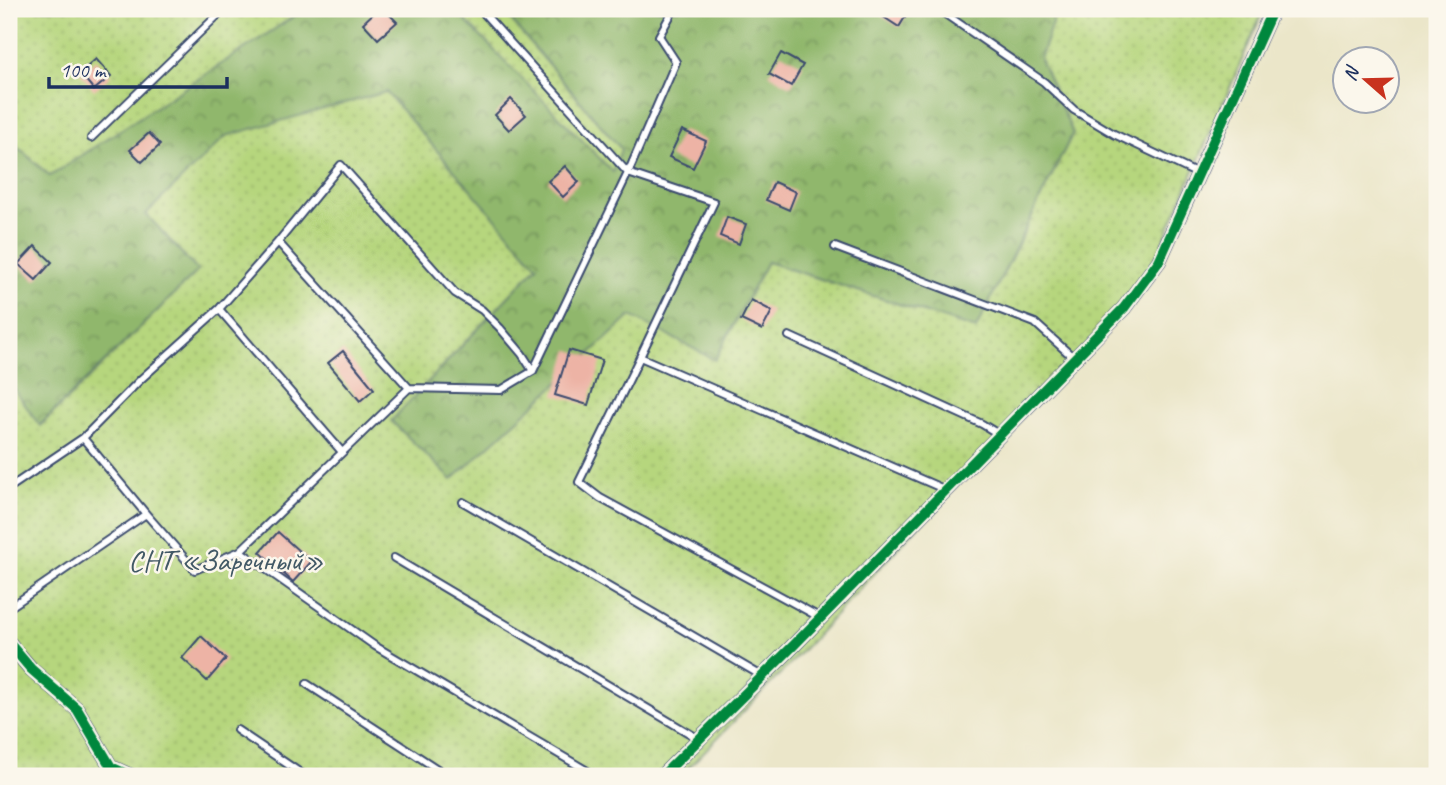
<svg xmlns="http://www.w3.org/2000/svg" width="1446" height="785" font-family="Caveat,sans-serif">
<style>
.forest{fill:url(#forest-crowns);stroke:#567365;stroke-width:2}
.park{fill:url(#park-dots);stroke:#68826e;stroke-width:2}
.building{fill:#edb3a5}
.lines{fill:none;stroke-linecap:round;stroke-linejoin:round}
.service-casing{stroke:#3a4a6e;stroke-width:10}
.minor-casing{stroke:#3a4a6e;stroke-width:16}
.service{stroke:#fff;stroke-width:6}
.minor{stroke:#fff;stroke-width:12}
.cycleway-casing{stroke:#fbf7ec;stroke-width:15}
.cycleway{stroke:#00873e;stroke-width:10}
.labels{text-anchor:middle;stroke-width:5;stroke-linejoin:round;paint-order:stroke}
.park-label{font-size:30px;fill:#425966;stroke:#fbf7ec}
</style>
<defs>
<pattern id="forest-crowns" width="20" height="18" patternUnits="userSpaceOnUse" patternTransform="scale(1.75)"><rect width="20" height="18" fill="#90b76c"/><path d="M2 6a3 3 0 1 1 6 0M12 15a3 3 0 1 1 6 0" fill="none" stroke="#75955c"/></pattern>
<pattern id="park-dots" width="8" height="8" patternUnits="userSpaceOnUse" patternTransform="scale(1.75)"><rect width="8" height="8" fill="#b6d67d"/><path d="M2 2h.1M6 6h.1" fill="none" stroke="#9cb86e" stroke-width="1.8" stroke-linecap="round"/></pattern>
</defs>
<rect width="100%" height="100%" fill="#fbf7ec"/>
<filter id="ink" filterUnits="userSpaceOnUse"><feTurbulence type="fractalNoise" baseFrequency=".0143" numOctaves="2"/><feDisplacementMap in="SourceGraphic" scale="14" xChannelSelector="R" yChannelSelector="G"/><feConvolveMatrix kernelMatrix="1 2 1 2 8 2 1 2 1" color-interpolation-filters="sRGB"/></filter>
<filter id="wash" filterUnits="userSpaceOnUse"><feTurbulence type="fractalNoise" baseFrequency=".00686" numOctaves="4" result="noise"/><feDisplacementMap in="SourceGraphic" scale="28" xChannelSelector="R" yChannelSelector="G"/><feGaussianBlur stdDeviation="1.57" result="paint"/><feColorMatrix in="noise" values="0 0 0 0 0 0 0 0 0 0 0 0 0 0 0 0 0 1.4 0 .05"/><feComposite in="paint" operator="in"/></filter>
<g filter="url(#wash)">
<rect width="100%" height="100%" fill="#ebe6c9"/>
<path class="forest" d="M 305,9 L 454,9 L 613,171 L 620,148 L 501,9 L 1057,9 L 1040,59 L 1073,133 L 976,329 L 767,262 L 715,361 L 631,317 L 452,480 L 391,421 L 537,266 L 198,271 L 39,426 L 9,382 L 9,139 L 50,176 Z"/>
<path class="park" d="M 9,9 L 305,9 L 50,176 L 9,139 Z
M 454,9 L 501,9 L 621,149 L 613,172 Z
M 1057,9 L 1264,9 L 1146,281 L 788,666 L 680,776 L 9,776 L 14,692 L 9,682 L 9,382 L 40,426 L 198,271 L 146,214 L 226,136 L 386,92 L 537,266 L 391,421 L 452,480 L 631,316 L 715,360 L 767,262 L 976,329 L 1073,133 L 1040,59 Z"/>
<g id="blocks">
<path class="building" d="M 378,9 L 384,9 L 397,22 L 378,39 L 363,23 Z
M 886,9 L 910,9 L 899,27 L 882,16 Z
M 781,53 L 803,65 L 791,86 L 769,74 Z
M 96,59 L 111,76 L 94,90 L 80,73 Z
M 511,99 L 526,115 L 509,130 L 495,115 Z
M 682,130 L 706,141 L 693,168 L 669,157 Z
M 149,133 L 160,145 L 142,162 L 130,150 Z
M 565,166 L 579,182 L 563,197 L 548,181 Z
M 774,182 L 796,192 L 789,210 L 766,200 Z
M 727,217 L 746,224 L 739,244 L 720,236 Z
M 35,246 L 52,262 L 36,280 L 18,264 Z
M 751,300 L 772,311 L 762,330 L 741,320 Z
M 569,350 L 602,360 L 588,405 L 555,395 Z
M 343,351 L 374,389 L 360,401 L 328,363 Z
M 278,532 L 311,562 L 293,582 L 260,552 Z
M 201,636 L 226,659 L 207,681 L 182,658 Z"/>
</g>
</g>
<g filter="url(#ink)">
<use href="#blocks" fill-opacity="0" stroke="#3a4a6e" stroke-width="2"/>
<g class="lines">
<defs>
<path id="service" d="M 480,9 L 628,173 L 714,202 L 640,357 L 946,490
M 938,9 L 1044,82 L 1074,110 L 1114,134 L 1198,174
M 91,138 L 224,9
M 835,247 L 1035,323 L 1075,359
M 219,309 L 278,242
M 789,336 L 982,424 L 1000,435
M 640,357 L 579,482 L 600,498 L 821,618
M 409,388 L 501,390 L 533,371
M 83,438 L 141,379 L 219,309 L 342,452
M 9,488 L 83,438 L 146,514
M 463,502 L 762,676
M 240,551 L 375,646 L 596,776
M 394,558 L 699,739
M 9,608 L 146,514 L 195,570 L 240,551 L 409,388 L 278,242 L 341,165 L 455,293 L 482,310 L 500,328 L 522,354 L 533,371 L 628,173 L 676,62 L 659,36 L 674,9
M 307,684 L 448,776
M 237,730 L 305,776"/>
<path id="minor" d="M 9,643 L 31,669 L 77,709 L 111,767 L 131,776
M 662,776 L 794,645 L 1124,308 L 1159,261 L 1273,9"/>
</defs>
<use href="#service" class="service-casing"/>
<use href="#minor" class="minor-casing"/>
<use href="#service" class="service"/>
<use href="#minor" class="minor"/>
<defs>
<path id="cycleway" d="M 9,643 L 31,669 L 77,709 L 111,767 L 131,776
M 662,776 L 794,645 L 1124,308 L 1159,261 L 1273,9"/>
</defs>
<use href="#cycleway" class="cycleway-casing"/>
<use href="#cycleway" class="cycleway"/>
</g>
</g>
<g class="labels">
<g class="park-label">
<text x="226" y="570">СНТ «Заречный»</text>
</g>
</g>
<rect width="1446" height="785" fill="none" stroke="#fbf7ec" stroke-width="35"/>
<g transform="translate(1366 80) rotate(290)"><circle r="33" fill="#fbf7ec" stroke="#a1a7b3" stroke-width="2"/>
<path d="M0-5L12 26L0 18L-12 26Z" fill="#c8321e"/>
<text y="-10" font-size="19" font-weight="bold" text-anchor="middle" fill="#1b2f5e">N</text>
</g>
<path d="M49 77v10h178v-10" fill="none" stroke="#1b2f5e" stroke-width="3.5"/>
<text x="60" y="77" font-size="21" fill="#1b2f5e" stroke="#fbf7ec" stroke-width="5" paint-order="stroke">100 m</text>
</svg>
